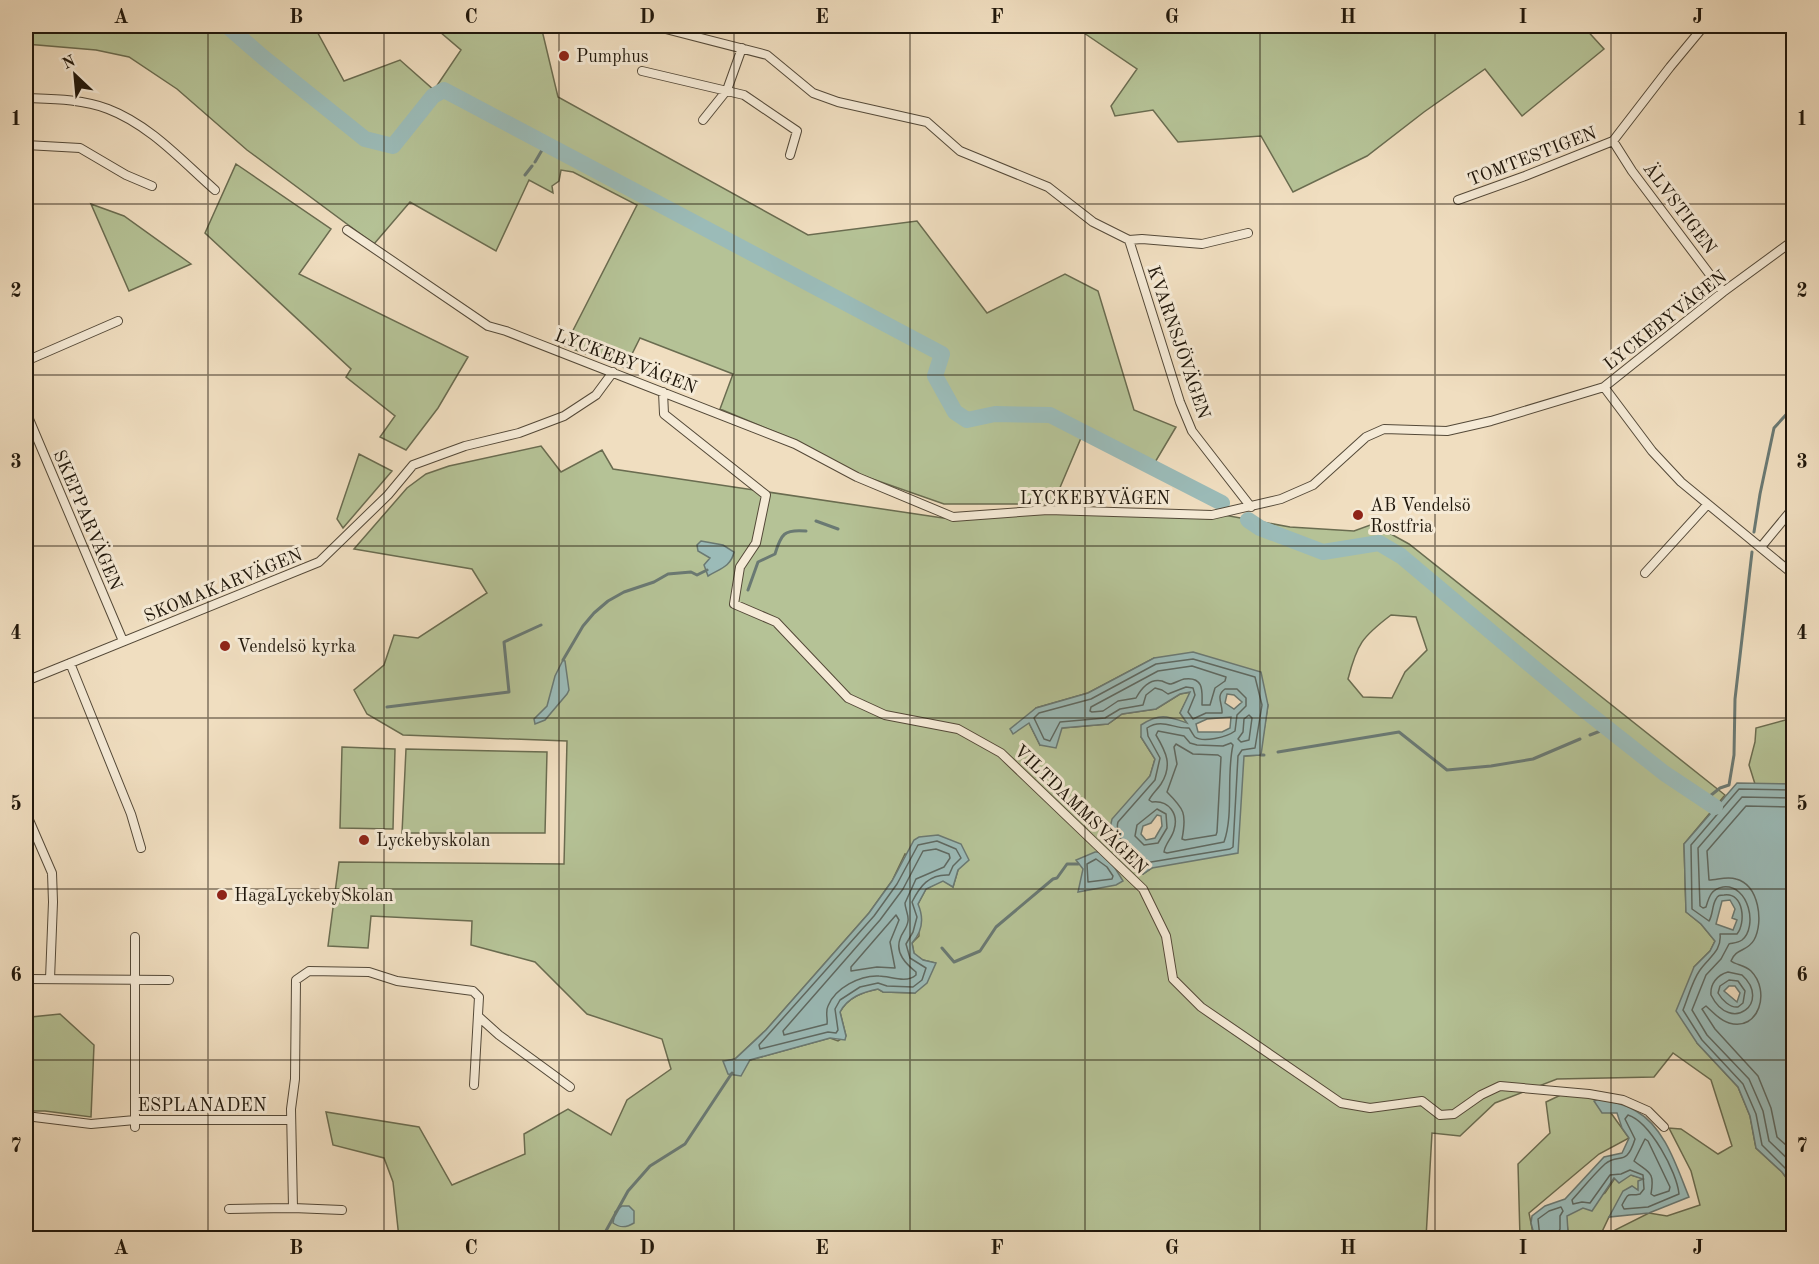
<svg xmlns="http://www.w3.org/2000/svg" width="1819" height="1264" font-family="'Old Standard TT',serif">
<style>
.green{fill:#b5c296;stroke:#6a6c50;stroke-width:1.5;fill-rule:evenodd}
.water{fill:#9bbbb8;stroke:#6a7973;stroke-width:1.5;fill-rule:evenodd}
.lines{fill:none;stroke-linecap:round;stroke-linejoin:round}
.shore{stroke:#5e6962;stroke-width:1.5}
.stream{stroke:#6a7973;stroke-width:3}
.river{stroke:#9bbbb8;stroke-width:16}
.minor-casing{stroke:#544938;stroke-width:10}
.minor{stroke:#f5ead6;stroke-width:8}
.grid{fill:none;stroke:#20170b;stroke-width:1.5;stroke-opacity:0.55}
.poi-dot{fill:#8f2418;stroke:#f5ead6;stroke-width:2}
.labels{text-anchor:middle;stroke-width:6;stroke-linejoin:round;paint-order:stroke}
.poi-label{font-size:18px;fill:#20170b;stroke:#f5ead6;text-anchor:start}
.street-label{font-size:18px;fill:#20170b;stroke:#f5ead6}
.neatline{fill:none;stroke:#20170b;stroke-width:2}
.grid-label{font-size:20px;text-anchor:middle;font-weight:bold;fill:#20170b}
</style>
<rect width="100%" height="100%" fill="#f0dec0"/>
<filter id="stains"><feTurbulence type="fractalNoise" baseFrequency=".00333" numOctaves="4"/><feColorMatrix values="0 0 0 0 .2 0 0 0 0 .09 0 0 0 0 .02 0 0 0 .5 -.17"/></filter>
<radialGradient id="worn" r=".72"><stop offset=".6" stop-color="#630" stop-opacity="0"/><stop offset="1" stop-color="#630" stop-opacity=".3"/></radialGradient>
<path class="green" d="M 26,26 L 314,26 L 344,81 L 400,60 L 434,90 L 461,50 L 433,26 L 541,26 L 558,97 L 808,235 L 917,221 L 987,313 L 1065,274 L 1098,291 L 1134,410 L 1176,427 L 1154,464 L 1084,431 L 1053,504 L 944,504 L 858,474 L 797,441 L 720,409 L 733,374 L 640,338 L 625,368 L 565,346 L 637,205 L 573,172 L 561,170 L 559,181 L 552,186 L 553,193 L 529,180 L 496,251 L 410,202 L 374,244 L 247,150 L 177,89 L 129,57 L 96,50 L 26,44 Z
M 1082,26 L 1583,26 L 1604,49 L 1522,116 L 1485,69 L 1424,112 L 1367,156 L 1293,192 L 1261,136 L 1178,142 L 1153,110 L 1115,116 L 1111,106 L 1137,69 L 1081,31 Z
M 236,164 L 331,229 L 299,274 L 468,357 L 438,408 L 406,450 L 380,437 L 395,416 L 346,377 L 351,369 L 205,233 Z
M 91,204 L 124,216 L 191,264 L 129,291 Z
M 541,446 L 561,472 L 602,450 L 613,469 L 943,518 L 1140,510 L 1213,513 L 1290,527 L 1354,531 L 1373,524 L 1409,544 L 1725,795 L 1684,844 L 1686,912 L 1701,924 L 1715,941 L 1710,951 L 1694,967 L 1697,1043 L 1738,1087 L 1750,1116 L 1756,1148 L 1782,1172 L 1793,1187 L 1793,1238 L 1618,1238 L 1615,1230 L 1649,1213 L 1667,1216 L 1700,1205 L 1691,1171 L 1669,1128 L 1681,1129 L 1718,1154 L 1732,1146 L 1711,1080 L 1673,1053 L 1654,1077 L 1557,1079 L 1495,1103 L 1460,1136 L 1432,1133 L 1426,1238 L 399,1238 L 393,1182 L 384,1158 L 333,1145 L 326,1112 L 419,1127 L 452,1185 L 525,1154 L 524,1134 L 568,1109 L 611,1135 L 627,1100 L 671,1069 L 662,1039 L 587,1014 L 535,962 L 471,945 L 472,921 L 371,916 L 368,948 L 328,946 L 339,862 L 564,864 L 567,741 L 403,735 L 367,714 L 354,690 L 384,665 L 394,635 L 418,638 L 487,593 L 472,569 L 354,549 L 407,488 L 426,474 L 449,466 ZM 1391,615 L 1416,617 L 1427,650 L 1405,672 L 1392,698 L 1363,697 L 1348,679 C 1357,644 1362,637 1391,615 ZM 1154,658 L 1268,705 L 1260,755 L 1244,756 L 1152,868 L 1143,874 L 1130,864 L 1126,856 L 1113,839 L 1137,792 L 1150,776 L 1155,759 L 1141,737 L 1188,724 L 1180,713 L 1191,692 L 1180,694 L 1156,709 L 1122,714 L 1108,724 L 1062,728 L 1040,745 L 1029,723 L 1036,708 L 1088,693 ZM 905,854 L 958,870 L 953,887 L 943,880 L 926,889 L 918,904 L 919,936 L 912,943 L 914,954 L 923,960 L 935,963 L 915,993 L 883,992 L 878,989 C 863,992 848,997 840,1012 L 846,1036 L 838,1041 L 830,1038 L 750,1060 L 723,1062 L 735,1059 L 766,1030 L 869,913 L 892,881 Z
M 359,454 L 392,471 L 343,528 L 337,519 Z
M 1793,718 L 1793,784 L 1755,784 L 1749,765 L 1755,742 L 1756,728 Z
M 342,747 L 395,749 L 393,829 L 340,828 Z
M 406,749 L 547,752 L 545,833 L 402,833 Z
M 60,1014 L 94,1045 L 91,1117 L 45,1111 L 26,1111 L 26,1072 L 31,1017 Z
M 1569,1091 L 1603,1102 L 1629,1138 L 1599,1154 L 1529,1213 L 1534,1238 L 1520,1238 L 1518,1164 L 1550,1133 L 1546,1102 Z
M 1631,1175 L 1645,1179 L 1639,1190 L 1609,1217 L 1599,1238 L 1559,1238 L 1568,1232 L 1566,1216 L 1605,1193 L 1615,1178 Z"/>
<path class="water" d="M 701,541 L 723,545 L 734,552 C 731,567 719,569 708,576 L 704,565 L 710,558 L 698,551 L 697,545 Z
M 1193,652 L 1261,672 L 1268,705 L 1261,755 L 1244,756 L 1238,853 L 1152,868 L 1143,874 L 1130,864 L 1126,856 L 1113,839 L 1110,828 L 1112,819 L 1150,776 L 1155,759 L 1141,737 L 1141,725 C 1160,713 1167,716 1187,723 L 1180,713 L 1190,692 L 1180,694 L 1156,709 L 1122,714 L 1108,724 L 1062,728 L 1056,748 L 1040,745 L 1029,723 L 1013,734 L 1010,729 L 1036,708 L 1088,693 L 1154,658 ZM 1227,694 L 1234,695 L 1242,702 L 1234,709 L 1225,703 ZM 1231,717 L 1230,728 L 1222,732 L 1198,732 L 1196,724 L 1207,719 ZM 1157,815 L 1161,816 L 1162,826 L 1155,838 L 1146,840 L 1141,834 L 1143,826 L 1151,823 Z
M 563,660 L 565,661 L 569,690 L 567,694 L 545,720 L 535,724 L 534,719 L 547,706 L 555,676 Z
M 1737,783 L 1793,784 L 1793,1187 L 1782,1172 L 1756,1148 L 1750,1116 L 1738,1087 L 1697,1043 L 1676,1011 L 1694,967 L 1710,951 L 1715,941 L 1701,924 L 1686,912 L 1684,844 ZM 1730,900 L 1735,909 L 1732,918 L 1737,920 L 1733,930 L 1716,924 L 1722,901 ZM 1729,986 L 1735,986 L 1740,993 L 1737,1002 L 1724,991 Z
M 938,835 L 961,844 L 969,860 L 958,870 L 953,887 L 943,881 L 926,889 L 918,904 C 924,918 923,931 912,943 L 914,953 L 923,960 L 936,963 L 927,983 L 915,993 L 883,992 L 878,989 C 863,992 848,997 840,1012 L 846,1036 L 845,1040 L 830,1038 L 750,1060 L 741,1076 L 728,1074 L 723,1061 L 735,1059 L 766,1030 L 869,913 L 892,881 L 914,840 L 919,837 Z
M 1095,852 L 1100,852 L 1112,863 L 1123,881 L 1116,885 L 1078,892 L 1083,869 L 1076,860 Z
M 1601,1098 C 1613,1102 1626,1105 1636,1111 C 1665,1127 1677,1168 1689,1197 L 1649,1213 L 1609,1217 L 1623,1191 L 1632,1186 L 1638,1190 L 1638,1181 L 1643,1179 L 1631,1175 L 1619,1183 L 1614,1178 L 1592,1211 L 1583,1208 L 1567,1216 L 1568,1232 L 1559,1238 L 1535,1238 L 1531,1223 L 1532,1216 L 1545,1206 L 1565,1199 L 1604,1157 L 1622,1153 L 1629,1138 L 1622,1128 L 1617,1113 L 1602,1113 L 1594,1101 Z
M 622,1206 L 629,1206 L 634,1211 L 634,1223 C 626,1228 620,1228 613,1223 L 615,1212 Z"/>
<g class="lines">
<path class="shore" d="M 1193,659 L 1255,677 L 1262,705 L 1255,748 L 1242,750 L 1238,756 L 1233,847 L 1230,849 L 1151,862 L 1143,866 C 1132,859 1114,835 1118,822 L 1155,780 L 1160,758 L 1148,736 L 1147,728 C 1162,718 1174,729 1189,728 C 1190,729 1193,735 1195,737 C 1203,743 1227,737 1235,731 L 1237,715 L 1246,706 L 1246,698 L 1237,689 L 1225,689 C 1215,696 1223,704 1222,713 L 1206,713 L 1193,719 L 1188,712 L 1195,695 L 1193,688 L 1186,687 L 1168,694 L 1162,690 L 1155,688 L 1146,695 L 1143,705 L 1120,709 L 1105,718 L 1060,722 L 1050,741 L 1044,739 L 1034,718 L 1039,713 L 1091,699 L 1156,664 Z
M 1192,666 L 1226,677 L 1225,681 L 1215,688 L 1210,705 L 1202,705 C 1202,693 1205,676 1184,679 C 1180,680 1175,683 1171,684 C 1169,684 1164,682 1162,681 C 1149,678 1141,689 1136,698 L 1118,701 L 1103,711 L 1092,712 L 1090,711 L 1091,707 L 1158,671 Z
M 1249,715 L 1252,718 L 1249,740 L 1241,742 L 1238,739 L 1243,732 L 1244,719 Z
M 1158,731 L 1184,736 L 1190,743 L 1197,745 L 1223,746 L 1231,743 L 1233,745 C 1226,775 1234,814 1224,842 L 1167,853 L 1164,852 C 1165,844 1172,838 1174,830 C 1179,814 1169,800 1152,802 L 1149,800 C 1152,794 1157,790 1161,784 C 1173,765 1166,752 1156,735 Z
M 1176,744 L 1193,754 L 1218,755 L 1221,757 L 1217,832 L 1216,835 L 1185,840 L 1182,839 C 1187,813 1184,809 1167,792 L 1177,764 L 1174,747 Z
M 1794,790 L 1739,789 L 1691,845 L 1692,909 L 1709,921 C 1713,915 1712,905 1716,899 C 1718,895 1720,895 1724,895 C 1744,892 1746,923 1737,934 L 1720,934 C 1722,951 1709,957 1700,970 C 1692,981 1688,998 1683,1010 L 1702,1040 L 1743,1084 L 1756,1114 L 1762,1145 L 1794,1177
M 1794,798 L 1742,797 L 1698,848 L 1700,906 L 1703,908 L 1706,907 C 1709,897 1711,889 1723,887 C 1749,884 1758,927 1742,940 C 1738,943 1733,943 1729,944 L 1721,959 L 1706,975 L 1692,1010 L 1707,1035 L 1749,1079 L 1763,1111 L 1769,1141 L 1794,1165
M 1794,807 L 1746,806 L 1707,851 L 1709,880 C 1717,880 1727,876 1736,879 C 1759,885 1764,922 1754,940 C 1747,952 1736,948 1731,961 C 1736,965 1745,965 1751,971 C 1771,991 1759,1032 1729,1023 C 1719,1020 1713,1012 1706,1006 L 1702,1009 L 1715,1029 L 1758,1076 L 1771,1108 L 1777,1137 L 1794,1152
M 1157,809 L 1166,814 L 1167,828 L 1158,843 L 1144,845 L 1135,836 L 1137,825 Z
M 937,841 L 956,849 L 961,858 L 953,866 L 949,875 C 929,874 920,886 912,902 L 917,917 L 913,932 L 906,944 L 910,958 L 926,968 L 922,980 L 913,987 L 887,986 L 878,983 L 860,987 L 840,1000 L 835,1009 L 838,1030 L 836,1033 L 828,1032 L 760,1049 L 759,1045 L 874,916 L 897,884 L 918,845 Z
M 936,849 L 949,854 L 950,858 L 944,867 L 916,879 L 905,903 C 905,909 909,915 908,921 C 907,929 902,932 900,939 C 895,953 906,964 916,972 L 916,975 C 906,984 890,976 879,976 C 860,975 835,988 828,1006 C 825,1012 828,1019 827,1024 L 784,1035 L 783,1031 L 880,920 L 903,889 L 923,851 Z
M 1096,859 L 1107,867 L 1113,876 L 1112,879 L 1088,882 L 1087,864 Z
M 896,915 L 899,920 L 890,942 L 895,968 L 877,967 L 851,971 L 851,967 Z
M 1728,972 L 1742,975 C 1772,1002 1731,1035 1711,995 C 1710,984 1717,975 1728,972 Z
M 1729,980 L 1738,981 L 1745,991 L 1743,1003 L 1738,1007 C 1730,1008 1722,1000 1718,993 L 1720,986 Z
M 1628,1115 C 1650,1122 1677,1172 1679,1194 L 1648,1207 L 1624,1209 L 1622,1205 C 1630,1190 1627,1197 1640,1194 L 1644,1189 L 1643,1175 L 1630,1170 L 1621,1174 L 1610,1175 L 1590,1203 L 1582,1202 L 1573,1204 L 1572,1200 C 1583,1188 1593,1175 1605,1164 C 1619,1152 1626,1168 1635,1139 L 1625,1119 Z
M 1645,1139 L 1648,1141 L 1670,1187 L 1669,1191 L 1654,1196 L 1651,1194 C 1655,1171 1649,1173 1634,1161 Z
M 1540,1238 L 1538,1219 L 1549,1211 L 1561,1207 L 1563,1211 L 1560,1216 L 1560,1229 L 1556,1238"/>
<path class="stream" d="M 535,162 L 545,145
M 525,175 L 532,166
M 816,521 L 838,529
M 1754,532 L 1760,494 L 1774,428 L 1794,406
M 748,590 L 758,562 L 775,554 C 781,534 784,529 806,531
M 563,660 L 583,626 L 594,613 L 608,601 L 624,592 L 654,582 L 668,574 L 691,572 L 697,575 L 707,570
M 387,707 L 509,692 L 504,642 L 541,625
M 1590,735 L 1608,728
M 1278,752 L 1399,732 L 1447,770 L 1491,766 L 1533,759 L 1580,739
M 1261,755 L 1264,755
M 1718,803 L 1710,796 L 1720,788 L 1729,785 L 1734,755 L 1735,699 L 1752,552
M 942,948 L 954,962 L 980,951 L 996,927 L 1053,879 L 1057,878 L 1067,864 L 1078,864
M 602,1238 L 628,1191 L 650,1166 L 685,1144 L 732,1073"/>
<path class="river" d="M 227,26 L 264,58 L 365,139 L 393,146 L 433,96 L 444,90 L 942,354 L 935,376 L 955,412 L 967,420 L 995,414 L 1050,415 L 1222,503
M 1248,520 L 1260,528 L 1323,552 L 1379,543 L 1401,556 L 1578,705 L 1664,773 L 1715,807"/>
<defs>
<path id="minor" d="M 654,26 L 767,55 L 813,93 L 838,102 L 927,122 L 960,151 L 1048,187 L 1093,222 L 1129,240 L 1142,239 L 1202,244 L 1248,233
M 642,71 L 744,95 L 797,131 L 790,155
M 26,98 C 53,99 82,99 108,109 C 150,125 182,161 215,190
M 703,120 L 727,90 L 742,48
M 1613,141 L 1632,171 L 1723,292
M 26,145 L 80,148 L 126,175 L 152,186
M 1458,200 L 1525,176 L 1613,141 L 1670,67 L 1704,26
M 347,230 L 488,326 L 506,331 L 795,444 L 857,477 L 953,517 L 1048,510 L 1212,515 L 1281,499 L 1313,485 L 1366,437 L 1384,429 L 1447,431 L 1491,421 L 1604,387 L 1723,292 L 1794,240
M 1129,240 L 1180,402 L 1192,431 L 1251,507
M 26,361 L 118,321
M 1604,387 L 1652,451 L 1681,482 L 1794,575
M 663,392 L 664,414 L 766,495 L 756,543 L 740,567 L 734,604 L 776,622 L 848,698 L 885,715 L 958,729 L 1001,753 L 1143,889 L 1166,936 L 1173,979 L 1201,1007 L 1341,1103 L 1370,1108 L 1422,1101 L 1440,1115 L 1454,1114 L 1481,1095 L 1500,1086 L 1589,1094 L 1623,1100 L 1648,1111 L 1664,1127
M 26,412 L 123,641
M 1761,547 L 1794,507
M 1645,573 L 1707,505
M 70,663 L 131,814 L 141,848
M 26,681 L 319,562 L 388,495 L 413,465 L 465,446 L 519,433 L 564,416 L 596,395 L 613,372
M 26,813 L 52,873 L 53,902 L 50,979
M 135,937 L 135,1127
M 26,979 L 169,980
M 479,1017 L 499,1035 L 570,1087
M 26,1116 L 91,1124 L 135,1120 L 291,1120
M 26,1155 L 27,1116
M 293,1208 L 291,1109 L 295,1079 L 296,980 L 309,971 L 369,972 L 397,981 L 473,991 L 479,997 L 474,1085
M 229,1209 L 293,1208 L 342,1210"/>
</defs>
<use href="#minor" class="minor-casing"/>
<use href="#minor" class="minor"/>
</g>
<path class="grid" d="M 208,26 L 208,1238M 384,26 L 384,1238M 559,26 L 559,1238M 734,26 L 734,1238M 910,26 L 910,1238M 1085,26 L 1085,1238M 1260,26 L 1260,1238M 1435,26 L 1435,1238M 1611,26 L 1611,1238M 26,204 L 1794,204M 26,375 L 1794,375M 26,546 L 1794,546M 26,718 L 1794,718M 26,889 L 1794,889M 26,1060 L 1794,1060"/>
<g class="poi-dot">
<circle cx="564" cy="56" r="6"/>
<circle cx="1358" cy="515" r="6"/>
<circle cx="225" cy="646" r="6"/>
<circle cx="364" cy="840" r="6"/>
<circle cx="222" cy="895" r="6"/>
</g>
<g class="labels">
<g class="poi-label">
<text x="576" y="62">Pumphus</text>
<text x="1370" y="511">AB Vendelsö<tspan x="1370" dy="21">Rostfria</tspan></text>
<text x="237" y="652">Vendelsö kyrka</text>
<text x="376" y="846">Lyckebyskolan</text>
<text x="234" y="901">HagaLyckebySkolan</text>
</g>
<g class="street-label">
<text transform="translate(1532 156) rotate(-21)" y="6">TOMTESTIGEN</text>
<text transform="translate(1680 208) rotate(53)" y="6">ÄLVSTIGEN</text>
<text transform="translate(1665 320) rotate(-38)" y="6">LYCKEBYVÄGEN</text>
<text transform="translate(1179 342) rotate(71)" y="6">KVARNSJÖVÄGEN</text>
<text transform="translate(626 361) rotate(21)" y="6">LYCKEBYVÄGEN</text>
<text x="1095" y="504">LYCKEBYVÄGEN</text>
<text transform="translate(88 520) rotate(67)" y="6">SKEPPARVÄGEN</text>
<text transform="translate(223 585) rotate(-22)" y="6">SKOMAKARVÄGEN</text>
<text transform="translate(1081 809) rotate(44)" y="6">VILTDAMMSVÄGEN</text>
<text x="202" y="1111">ESPLANADEN</text>
</g>
</g>
<rect width="1819" height="1264" fill="none" stroke="#f0dec0" stroke-width="66"/>
<g transform="translate(75 75) rotate(334)" stroke="#f5ead6" stroke-width="4.5" paint-order="stroke">
<path d="M0-4.5L10 22L0 15L-10 22Z" fill="#20170b"/>
<text y="-9" font-size="16" font-weight="bold" text-anchor="middle" fill="#20170b">N</text>
</g>
<rect x="33" y="33" width="1753" height="1198" class="neatline"/>
<g class="grid-label">
<text x="121" y="23">A</text>
<text x="296" y="23">B</text>
<text x="471" y="23">C</text>
<text x="647" y="23">D</text>
<text x="822" y="23">E</text>
<text x="997" y="23">F</text>
<text x="1172" y="23">G</text>
<text x="1348" y="23">H</text>
<text x="1523" y="23">I</text>
<text x="1698" y="23">J</text>
<text x="16" y="125">1</text>
<text x="1802" y="125">1</text>
<text x="16" y="297">2</text>
<text x="1802" y="297">2</text>
<text x="16" y="468">3</text>
<text x="1802" y="468">3</text>
<text x="16" y="639">4</text>
<text x="1802" y="639">4</text>
<text x="16" y="810">5</text>
<text x="1802" y="810">5</text>
<text x="16" y="981">6</text>
<text x="1802" y="981">6</text>
<text x="16" y="1152">7</text>
<text x="1802" y="1152">7</text>
<text x="121" y="1254">A</text>
<text x="296" y="1254">B</text>
<text x="471" y="1254">C</text>
<text x="647" y="1254">D</text>
<text x="822" y="1254">E</text>
<text x="997" y="1254">F</text>
<text x="1172" y="1254">G</text>
<text x="1348" y="1254">H</text>
<text x="1523" y="1254">I</text>
<text x="1698" y="1254">J</text>
</g>
<rect width="100%" height="100%" filter="url(#stains)"/>
<rect width="100%" height="100%" fill="url(#worn)"/>
</svg>
